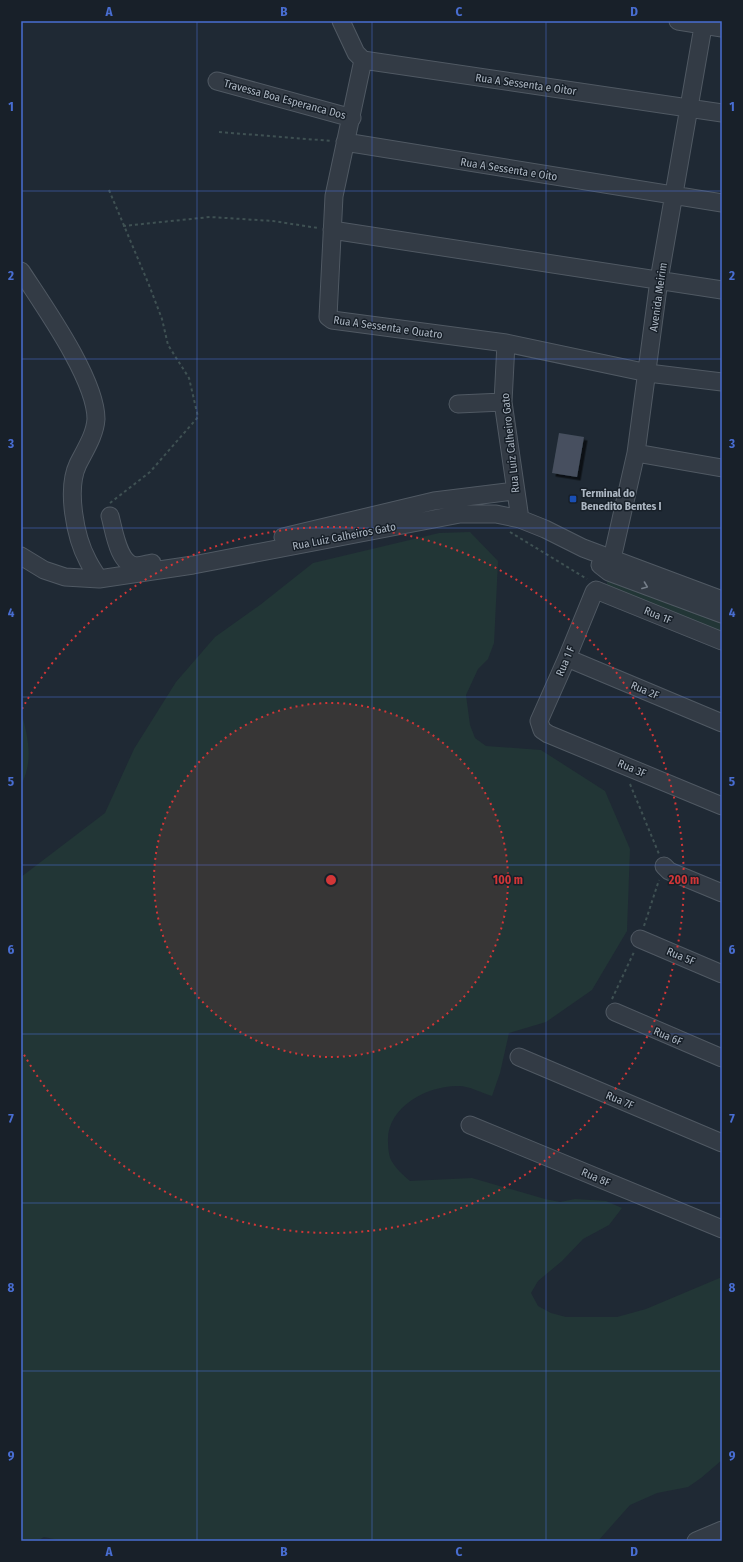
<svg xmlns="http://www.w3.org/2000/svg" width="743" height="1562" font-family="'Fira Sans Condensed',sans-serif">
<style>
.green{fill:#223636}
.building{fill:#46505e;filter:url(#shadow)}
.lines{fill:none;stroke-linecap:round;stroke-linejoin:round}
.minor-casing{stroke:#505963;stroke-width:19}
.path{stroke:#3f5153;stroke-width:2;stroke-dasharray:3 3;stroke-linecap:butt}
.minor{stroke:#333b45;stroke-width:17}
.oneway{stroke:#767f8a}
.grid{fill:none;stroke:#486dd1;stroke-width:1;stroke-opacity:0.55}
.ring{fill:none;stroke:#d23637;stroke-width:2;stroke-dasharray:2 4}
.transit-dot{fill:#1a4fb4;stroke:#182029;stroke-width:1.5}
.labels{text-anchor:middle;stroke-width:3;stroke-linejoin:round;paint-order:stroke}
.street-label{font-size:11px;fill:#acb6c2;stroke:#182029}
.poi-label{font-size:11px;font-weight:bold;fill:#acb6c2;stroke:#182029;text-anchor:start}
.centre{fill:#d23637;stroke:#182029;stroke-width:2}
.ring-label{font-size:12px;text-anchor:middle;font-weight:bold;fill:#d23637;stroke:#182029;stroke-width:3;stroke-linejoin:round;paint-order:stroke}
.neatline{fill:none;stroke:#486dd1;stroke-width:1.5}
.grid-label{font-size:13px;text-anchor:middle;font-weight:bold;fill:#486dd1}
</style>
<defs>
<filter id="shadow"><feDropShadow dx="3.5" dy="3.5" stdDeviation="0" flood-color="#0009"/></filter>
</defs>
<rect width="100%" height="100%" fill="#1f2934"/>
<path class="green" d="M 470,532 L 498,561 L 494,643 L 488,659 L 478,669 L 466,695 L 470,725 L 475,738 L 486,746 L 541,750 L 605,791 L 630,849 L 627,931 L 592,990 L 546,1022 L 509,1033 L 500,1073 L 492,1096 C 482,1093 469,1086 459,1086 C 428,1085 386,1107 388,1142 C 388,1148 389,1156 391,1160 C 396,1169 403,1175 410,1181 L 472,1178 L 545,1199 L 560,1202 L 575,1199 L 606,1201 L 622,1208 L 609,1225 L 583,1239 L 562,1261 L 538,1281 L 531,1293 L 538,1306 L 551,1313 L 566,1317 L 617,1317 L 646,1309 L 722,1277 L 722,1460 L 701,1478 L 688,1487 L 657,1493 L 630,1505 L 598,1541 L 63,1541 L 44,1537 L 37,1541 L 21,1541 L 21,877 L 105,813 L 134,749 L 176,682 L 215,637 L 260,605 L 313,563 L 439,533 Z
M 607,578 L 722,616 L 722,635 L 607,588 Z
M 21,711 C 28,737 34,761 21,785 Z"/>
<path class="building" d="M 559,433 L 584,437 L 577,477 L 552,473 Z"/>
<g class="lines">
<defs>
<path id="minor" d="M 341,21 L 356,53 L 363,60
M 678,21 L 722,28
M 363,60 L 334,196 L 328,317 L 332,320 L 506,343 L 648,373 L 722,382
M 363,60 L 722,113
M 217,81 L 352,118
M 345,142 L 722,203
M 332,230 L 722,290
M 21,271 C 43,305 96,379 96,419 C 95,435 85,450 78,464 C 66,489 75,537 88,561 C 91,567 95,573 99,579
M 506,343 L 503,402 L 520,519
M 458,404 L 503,402
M 636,453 L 722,468
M 110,516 C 114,530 118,564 136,566 C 141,566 147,564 152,563
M 283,537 L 434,501 L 514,491
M 21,556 L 44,570 L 65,577 L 99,579 L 193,565 L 460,514 L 496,514 L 520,519 L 545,529 L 583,548 L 722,600
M 600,565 L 609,572 L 722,614
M 609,572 L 636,453 L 659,280 L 704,21
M 722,641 L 596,590 L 594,592 L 567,658 L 539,721 L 542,730 L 548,734 L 722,806
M 567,658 L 722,723
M 664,866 L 669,871 L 722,893
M 640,939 L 722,974
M 615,1012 L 722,1058
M 519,1057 L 722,1143
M 470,1125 L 722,1229
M 696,1541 L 722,1530"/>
</defs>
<use href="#minor" class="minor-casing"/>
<path class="path" d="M 219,132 L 332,141
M 109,190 L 149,285 L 162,319 L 168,345 L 189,378 L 198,417 L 150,472 L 110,503
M 123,226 L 210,217 L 273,221 L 318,228
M 510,532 L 587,579
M 630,784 L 659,854
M 644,926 L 659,880
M 612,999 L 634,952"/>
<use href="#minor" class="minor"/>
</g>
<defs><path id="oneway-chevron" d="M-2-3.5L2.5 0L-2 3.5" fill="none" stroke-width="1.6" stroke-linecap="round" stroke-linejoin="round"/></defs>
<use class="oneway" href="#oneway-chevron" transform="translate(645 586) rotate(21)"/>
<path class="grid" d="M 197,21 L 197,1541M 372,21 L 372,1541M 546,21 L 546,1541M 21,191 L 722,191M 21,359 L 722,359M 21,528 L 722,528M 21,697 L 722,697M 21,865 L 722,865M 21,1034 L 722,1034M 21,1203 L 722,1203M 21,1371 L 722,1371"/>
<circle cx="331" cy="880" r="177" fill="#d23637" fill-opacity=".12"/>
<g class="ring">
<circle cx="331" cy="880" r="177"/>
<path d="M22 709A353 353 0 1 1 22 1051"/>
</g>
<rect class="transit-dot" x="569" y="495" width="8" height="8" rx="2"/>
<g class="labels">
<g class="street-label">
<text transform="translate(526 84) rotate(8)" y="4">Rua A Sessenta e Oitor</text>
<text transform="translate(285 99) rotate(15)" y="4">Travessa Boa Esperanca Dos</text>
<text transform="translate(509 169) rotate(9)" y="4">Rua A Sessenta e Oito</text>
<text transform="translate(658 297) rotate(-82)" y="4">Avenida Meirim</text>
<text transform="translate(388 327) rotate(8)" y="4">Rua A Sessenta e Quatro</text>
<text transform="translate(510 443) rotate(-96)" y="4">Rua Luiz Calheiro Gato</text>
<text transform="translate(344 536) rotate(-11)" y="4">Rua Luiz Calheiros Gato</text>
<text transform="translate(658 615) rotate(22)" y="4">Rua 1F</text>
<text transform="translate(565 661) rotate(-67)" y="4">Rua 1 F</text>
<text transform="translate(645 690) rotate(23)" y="4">Rua 2F</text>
<text transform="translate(632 768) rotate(23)" y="4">Rua 3F</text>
<text transform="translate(681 956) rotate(23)" y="4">Rua 5F</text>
<text transform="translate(668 1036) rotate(23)" y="4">Rua 6F</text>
<text transform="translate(620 1100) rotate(23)" y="4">Rua 7F</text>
<text transform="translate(596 1177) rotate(23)" y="4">Rua 8F</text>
</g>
<g class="poi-label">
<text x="581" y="497">Terminal do<tspan x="581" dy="13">Benedito Bentes I</tspan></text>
</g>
</g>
<circle cx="331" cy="880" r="6" class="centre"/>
<g class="ring-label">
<text x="508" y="884">100 m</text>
<text x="684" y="884">200 m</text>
</g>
<rect width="743" height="1562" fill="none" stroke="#182029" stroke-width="44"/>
<rect x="22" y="22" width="699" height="1518" class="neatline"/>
<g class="grid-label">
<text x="109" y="16">A</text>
<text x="284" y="16">B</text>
<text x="459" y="16">C</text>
<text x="634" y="16">D</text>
<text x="11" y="111">1</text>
<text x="732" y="111">1</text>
<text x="11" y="280">2</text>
<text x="732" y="280">2</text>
<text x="11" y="448">3</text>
<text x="732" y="448">3</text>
<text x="11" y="617">4</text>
<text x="732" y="617">4</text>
<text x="11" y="786">5</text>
<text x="732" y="786">5</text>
<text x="11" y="954">6</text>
<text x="732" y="954">6</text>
<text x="11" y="1123">7</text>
<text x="732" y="1123">7</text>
<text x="11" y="1292">8</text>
<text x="732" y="1292">8</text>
<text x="11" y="1460">9</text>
<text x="732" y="1460">9</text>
<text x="109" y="1556">A</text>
<text x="284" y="1556">B</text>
<text x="459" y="1556">C</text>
<text x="634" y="1556">D</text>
</g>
</svg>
